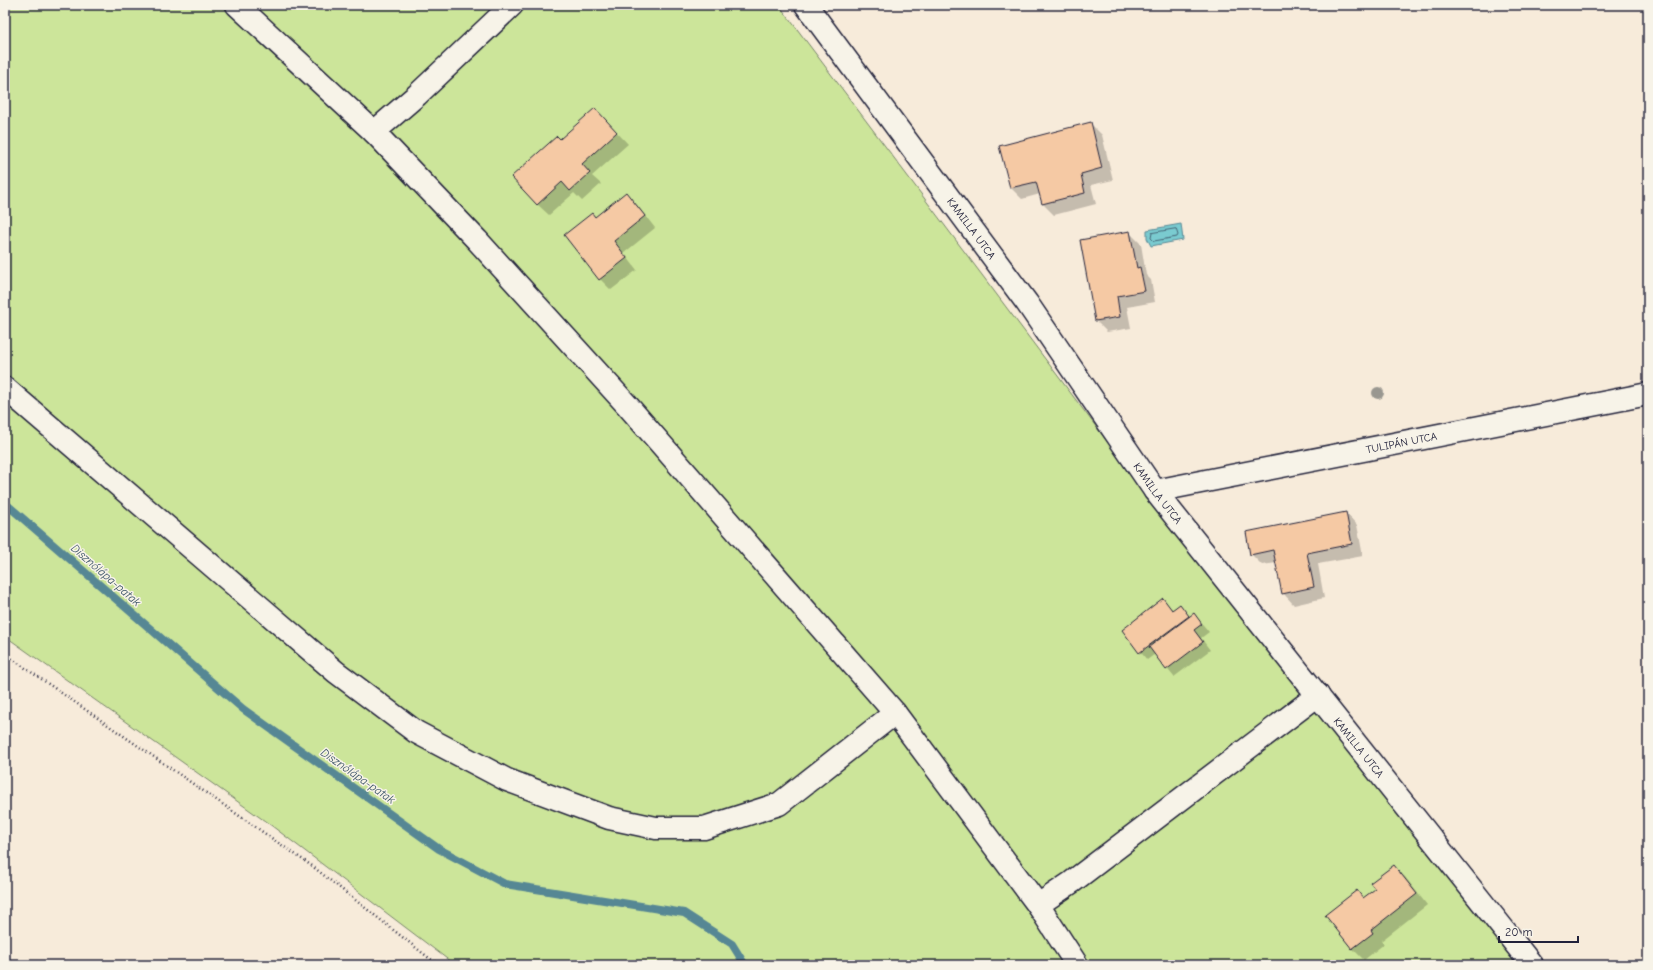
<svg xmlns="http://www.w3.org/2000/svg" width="1653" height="970" font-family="'Comic Neue',sans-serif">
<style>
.green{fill:#cce59a;stroke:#77846a}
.water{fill:#7acbd0;stroke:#578794}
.shadow{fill:#0003}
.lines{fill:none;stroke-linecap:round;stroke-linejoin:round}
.shore{stroke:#456677;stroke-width:1}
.stream{stroke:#578794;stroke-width:8}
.building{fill:#f5c9a4;stroke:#22223b}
.street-casing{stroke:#22223b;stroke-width:25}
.path{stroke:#22223b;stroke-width:2.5;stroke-dasharray:1 3;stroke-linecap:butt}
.street{stroke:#f7f3e8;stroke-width:22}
.tree{fill:#999790}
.labels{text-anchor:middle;stroke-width:3;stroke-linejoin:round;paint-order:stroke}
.street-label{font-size:11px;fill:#22223b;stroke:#f7f3e8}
.water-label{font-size:12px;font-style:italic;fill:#3c5568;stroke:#f7f3e8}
</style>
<rect width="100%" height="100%" fill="#f7ebda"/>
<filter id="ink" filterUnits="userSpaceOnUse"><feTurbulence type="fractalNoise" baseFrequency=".025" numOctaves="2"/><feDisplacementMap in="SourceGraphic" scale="8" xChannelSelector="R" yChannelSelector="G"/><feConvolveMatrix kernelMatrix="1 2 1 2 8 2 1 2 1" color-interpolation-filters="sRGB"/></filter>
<g filter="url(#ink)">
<path class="green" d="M 5,5 L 779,5 L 1203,569 L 1519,965 L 455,965 L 272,826 L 5,636 Z"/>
<path class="water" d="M 1181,224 L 1183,240 L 1151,246 L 1147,238 L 1147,230 Z"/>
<path class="shadow" d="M 595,109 L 628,144 L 592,176 L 601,184 L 582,201 L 574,193 L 549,215 L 537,204 L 560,141 Z
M 1090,123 L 1102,135 L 1113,180 L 1091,185 L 1096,204 L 1054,215 L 1043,204 L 1040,194 L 1022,199 L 1011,188 L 1001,146 Z
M 626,194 L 637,205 L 655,228 L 624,253 L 637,270 L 611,290 L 600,279 L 595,218 Z
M 1129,232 L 1141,244 L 1146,275 L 1151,280 L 1155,302 L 1127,307 L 1131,328 L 1107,332 L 1096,321 L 1081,241 Z
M 1346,513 L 1357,525 L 1363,556 L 1318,564 L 1324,598 L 1294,605 L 1283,593 L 1277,563 L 1262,565 L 1251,554 Z
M 1163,600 L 1173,610 L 1180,605 L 1190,617 L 1194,614 L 1209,632 L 1201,638 L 1210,650 L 1174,677 L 1155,654 L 1147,660 L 1123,630 Z
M 1394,866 L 1405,877 L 1427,905 L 1381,941 L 1384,944 L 1364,960 L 1353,949 L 1327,915 L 1357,892 L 1364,899 L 1376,889 Z"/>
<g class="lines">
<path class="shore" d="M 1176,229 L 1178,235 L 1177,237 L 1154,241 L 1151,238 L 1152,233 Z"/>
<path class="stream" d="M 5,503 L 243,709 L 439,849 L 505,884 L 684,913 L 732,944 L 745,965"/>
</g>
<path class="building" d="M 595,108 L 617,132 L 582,164 L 590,173 L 570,191 L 562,182 L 537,205 L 511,177 L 557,136 L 560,139 Z
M 1091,122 L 1102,168 L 1081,174 L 1085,193 L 1042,204 L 1036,182 L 1010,188 L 999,146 Z
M 626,192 L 645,216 L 614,241 L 627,258 L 599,280 L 564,235 L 592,213 L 595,217 Z
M 1130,231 L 1137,268 L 1140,267 L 1145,291 L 1117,296 L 1120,317 L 1095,321 L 1080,240 Z
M 1346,512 L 1352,544 L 1307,553 L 1314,587 L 1282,594 L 1273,550 L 1250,555 L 1246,532 Z
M 1163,598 L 1172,610 L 1180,604 L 1189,616 L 1139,653 L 1122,630 Z
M 1194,613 L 1202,624 L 1194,630 L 1203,642 L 1166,670 L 1149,647 Z
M 1394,865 L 1417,894 L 1371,930 L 1373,933 L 1352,949 L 1325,915 L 1357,890 L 1363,898 L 1375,889 L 1370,883 Z"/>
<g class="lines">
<defs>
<g id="street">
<path d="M 237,5 L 374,132 L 477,240 L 627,405 L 895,713 L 1038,905 L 1077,965"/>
<path id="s1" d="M 806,5 L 1027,303 L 1155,491 L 1532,965"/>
<path d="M 374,132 L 417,95 L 512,5"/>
<path d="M 5,388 L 336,672 L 416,732 L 507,780 L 609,818 L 656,828 L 704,828 L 779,804 L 895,713"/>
<path id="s2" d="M 1155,491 L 1648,394"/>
<path d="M 1038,905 L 1072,882 L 1318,695"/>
</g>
</defs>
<use href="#street" class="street-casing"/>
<path class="path" d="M 5,654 L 312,866 L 429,958 L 440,965"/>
<use href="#street" class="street"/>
</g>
<circle class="tree" cx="1378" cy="393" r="6"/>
</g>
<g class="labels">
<g class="street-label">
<text dy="4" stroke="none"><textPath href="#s1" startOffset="278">KAMILLA UTCA</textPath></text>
<text dy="4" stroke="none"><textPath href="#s2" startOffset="251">TULIPÁN UTCA</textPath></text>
<text dy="4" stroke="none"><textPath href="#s1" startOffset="602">KAMILLA UTCA</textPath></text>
<text dy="4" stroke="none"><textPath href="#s1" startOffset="926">KAMILLA UTCA</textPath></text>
</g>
<g class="water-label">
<text transform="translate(106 575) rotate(41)" y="4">Disznólápa-patak</text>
<text transform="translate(358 776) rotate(35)" y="4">Disznólápa-patak</text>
</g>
</g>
<rect width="1653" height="970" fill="none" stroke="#f7f3e8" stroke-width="20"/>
<rect x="10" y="10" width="1633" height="950" fill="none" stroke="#22223b" stroke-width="1.5" filter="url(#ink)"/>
<path d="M1499 936v6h79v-6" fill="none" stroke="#22223b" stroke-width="2"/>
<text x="1505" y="936" font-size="12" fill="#22223b" stroke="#f7f3e8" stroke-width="3" paint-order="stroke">20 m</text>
</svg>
